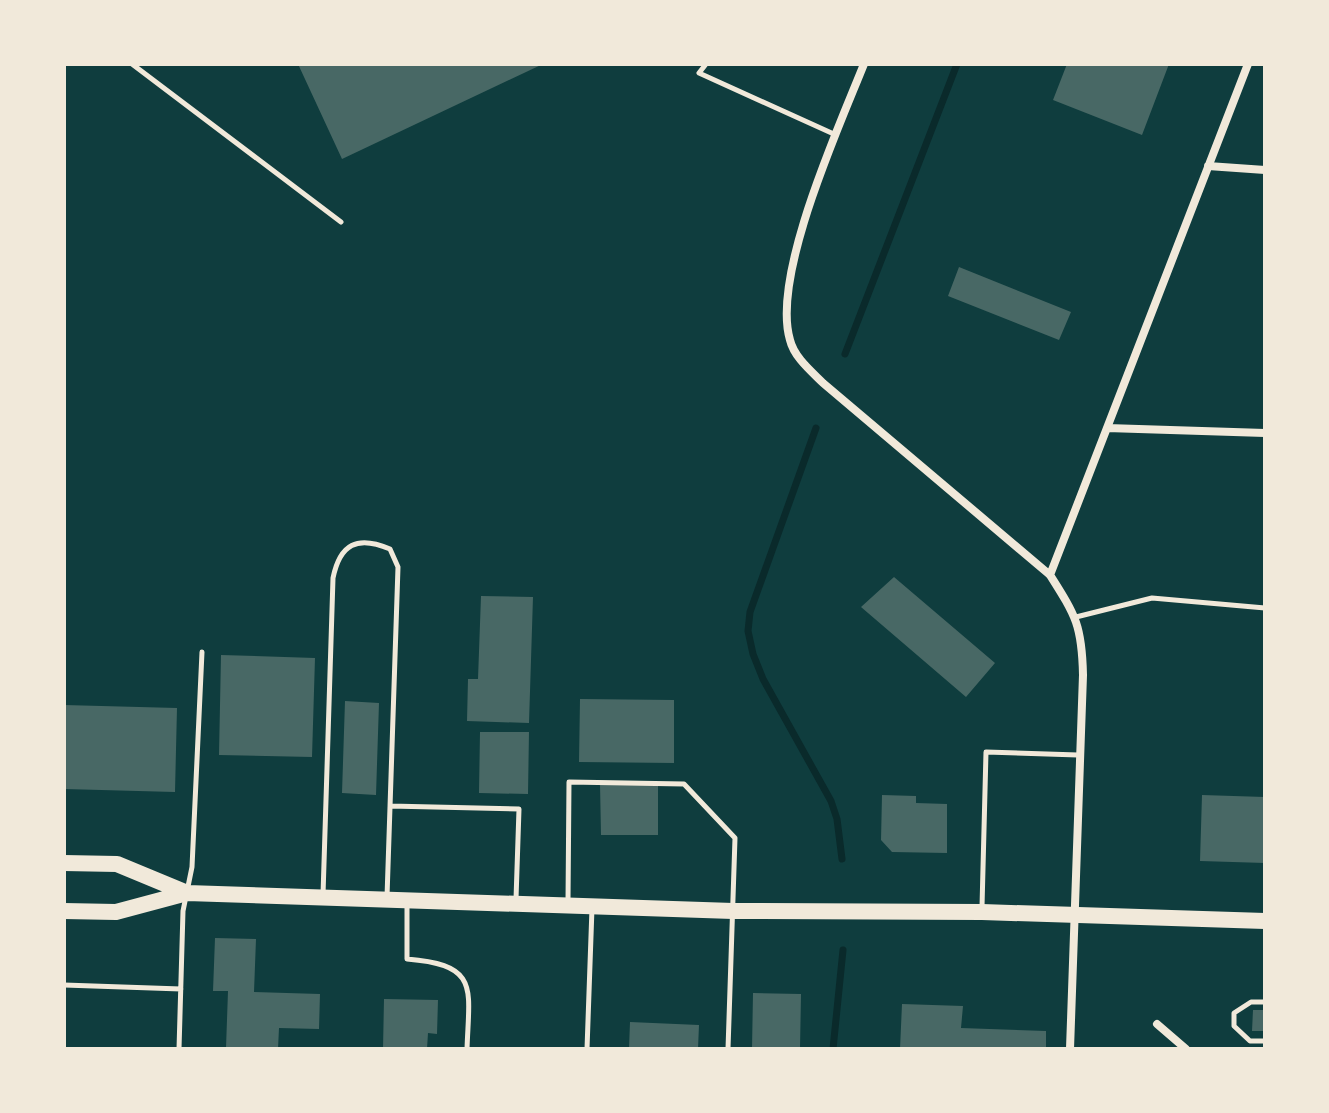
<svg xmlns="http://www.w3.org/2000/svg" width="1329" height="1113" font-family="Raleway,sans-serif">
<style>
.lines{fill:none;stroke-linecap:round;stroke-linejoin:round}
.stream{stroke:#0a2a2b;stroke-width:7}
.building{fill:#486865}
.service{stroke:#f1e9da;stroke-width:5}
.minor{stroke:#f1e9da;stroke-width:8}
.trunk{stroke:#f1e9da;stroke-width:16}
</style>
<rect width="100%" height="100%" fill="#0f3d3e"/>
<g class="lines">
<path class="stream" d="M 845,354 L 957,64
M 816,428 L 750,612 L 748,631 L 753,654 L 763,679 L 831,801 L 837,819 L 842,859
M 833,1049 L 843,950"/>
</g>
<path class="building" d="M 298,64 L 543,64 L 342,159 Z
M 1067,64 L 1169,64 L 1142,135 L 1053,100 Z
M 959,267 L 1071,312 L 1059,340 L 948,296 Z
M 894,577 L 995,663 L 966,697 L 861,607 Z
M 481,596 L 533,597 L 529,723 L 467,721 L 468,679 L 478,679 Z
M 221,655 L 315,658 L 312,757 L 219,755 Z
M 580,699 L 674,700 L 674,763 L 579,762 Z
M 345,701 L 379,703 L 376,795 L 342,793 Z
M 64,705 L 177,708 L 175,792 L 64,789 Z
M 480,732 L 529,732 L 528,794 L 479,793 Z
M 600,784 L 658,784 L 658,835 L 601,835 Z
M 882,795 L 916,796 L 916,803 L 947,804 L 947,853 L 892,852 L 881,840 Z
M 1202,795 L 1265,797 L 1265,863 L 1200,861 Z
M 215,938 L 256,939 L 254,992 L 320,994 L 319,1029 L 279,1028 L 278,1049 L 226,1048 L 228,991 L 213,991 Z
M 753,993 L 801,994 L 800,1049 L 752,1049 Z
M 384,999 L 438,1000 L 437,1034 L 428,1033 L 427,1049 L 383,1049 Z
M 902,1004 L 963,1006 L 961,1028 L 1046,1031 L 1046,1049 L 900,1049 Z
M 1253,1010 L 1265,1010 L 1265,1031 L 1252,1031 Z
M 630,1022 L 699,1025 L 698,1049 L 629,1049 Z"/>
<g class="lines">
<path class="service" d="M 132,64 L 341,222
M 706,64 L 699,73 L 836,135
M 1076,617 L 1152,598 L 1265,608
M 390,806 L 519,809 L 516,899
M 323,895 L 333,578 C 340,544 357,535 390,549 L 398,567 L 387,897
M 568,901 L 569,782 L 684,784 L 735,838 L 728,1049
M 407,903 L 407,959 C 480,965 469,988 467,1049
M 982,907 L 986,752 L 1078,755
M 64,985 L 181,989
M 1265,1002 L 1251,1002 L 1234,1013 L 1234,1026 L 1250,1041 L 1265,1041
M 179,1049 L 183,911 L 192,867 L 202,652
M 587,1049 L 592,908"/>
<path class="minor" d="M 864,64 C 839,127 771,276 790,340 C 794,357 811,371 823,383 L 1050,575 C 1076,616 1082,626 1083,675 L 1070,1049
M 1208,166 L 1265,170
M 1107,428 L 1265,433
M 1050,575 L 1248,64
M 1157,1024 L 1186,1049"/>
<path class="trunk" d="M 64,863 L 117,864 L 187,893
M 64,911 L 116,912 L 187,893 L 733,911 L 982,912 L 1265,921"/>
</g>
<rect width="1329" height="1113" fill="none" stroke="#f1e9da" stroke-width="132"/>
</svg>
